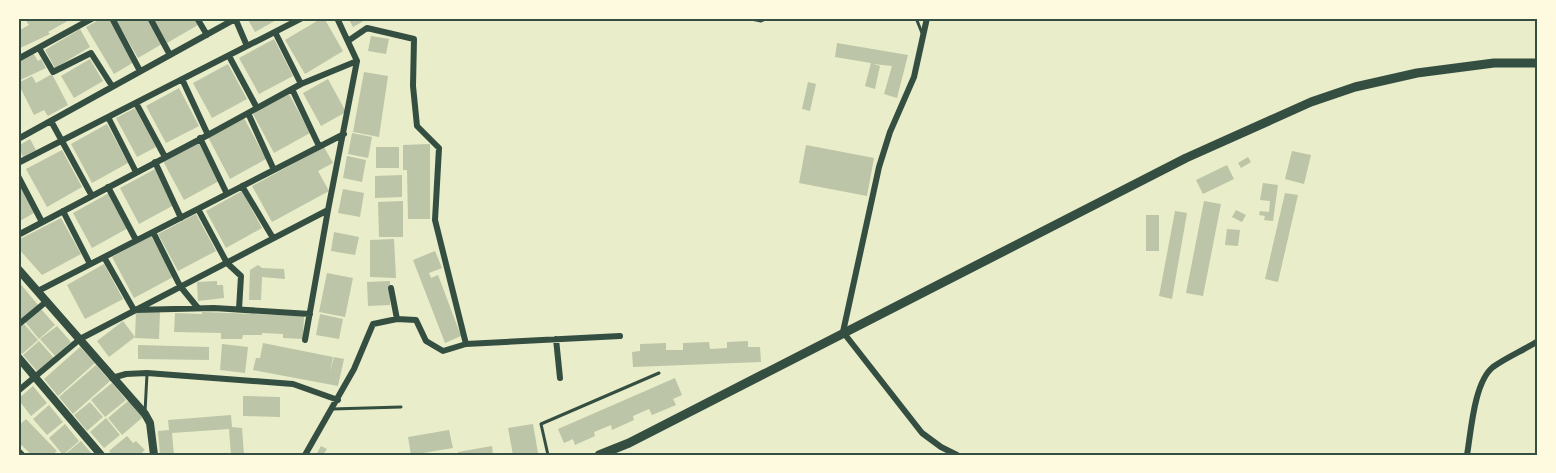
<svg xmlns="http://www.w3.org/2000/svg" width="1556" height="473" font-family="'Nunito Sans',sans-serif">
<style>
.building{fill:#bcc5a7}
.lines{fill:none;stroke-linecap:round;stroke-linejoin:round}
.service{stroke:#344e41;stroke-width:3}
.minor{stroke:#344e41;stroke-width:6}
.tertiary{stroke:#344e41;stroke-width:8}
.secondary{stroke:#344e41;stroke-width:9}
.neatline{fill:none;stroke:#344e41;stroke-width:2}
</style>
<rect width="100%" height="100%" fill="#e9edc9"/>
<path class="building" d="M 27,18 L 73,18 L 48,32 L 50,34 L 18,49 L 18,31 L 29,25 L 25,19 Z
M 102,18 L 109,18 L 134,62 L 114,74 L 86,27 Z
M 115,18 L 146,18 L 162,44 L 138,58 Z
M 153,18 L 194,18 L 198,25 L 167,43 Z
M 247,18 L 280,18 L 255,32 Z
M 322,18 L 324,18 L 343,51 L 305,74 L 285,40 Z
M 348,18 L 369,18 L 353,27 Z
M 80,29 L 90,47 L 55,68 L 45,50 Z
M 371,36 L 389,39 L 386,54 L 368,51 Z
M 274,39 L 293,76 L 259,94 L 239,58 Z
M 837,43 L 908,55 L 897,98 L 884,94 L 892,66 L 873,64 L 880,66 L 875,89 L 865,86 L 871,63 L 835,57 Z
M 33,53 L 38,61 L 41,59 L 46,68 L 18,81 L 18,62 Z
M 90,59 L 103,81 L 74,98 L 61,76 Z
M 228,64 L 247,99 L 212,118 L 193,83 Z
M 364,72 L 388,76 L 379,137 L 353,132 Z
M 52,74 L 68,105 L 48,116 L 44,110 L 34,115 L 18,83 L 32,76 L 36,83 Z
M 328,79 L 346,112 L 321,126 L 303,93 Z
M 808,82 L 816,84 L 810,111 L 802,109 Z
M 179,88 L 199,126 L 166,143 L 146,106 Z
M 289,94 L 310,133 L 274,153 L 253,114 Z
M 135,108 L 156,147 L 137,157 L 116,118 Z
M 244,118 L 266,159 L 230,179 L 208,137 Z
M 107,124 L 128,163 L 92,183 L 71,144 Z
M 352,133 L 372,137 L 368,158 L 348,154 Z
M 30,139 L 36,150 L 23,157 L 18,146 Z
M 198,142 L 219,181 L 184,200 L 163,161 Z
M 430,144 L 430,219 L 408,219 L 407,170 L 403,170 L 403,145 Z
M 806,145 L 874,158 L 867,196 L 799,183 Z
M 324,147 L 333,163 L 318,171 L 329,191 L 272,222 L 252,186 Z
M 376,147 L 399,147 L 399,168 L 376,168 Z
M 62,150 L 82,187 L 47,207 L 26,169 Z
M 1292,151 L 1311,155 L 1304,184 L 1285,179 Z
M 347,156 L 366,160 L 362,182 L 343,178 Z
M 1248,157 L 1251,162 L 1241,168 L 1238,163 Z
M 1227,165 L 1234,179 L 1203,194 L 1196,180 Z
M 155,169 L 174,205 L 139,224 L 120,188 Z
M 402,175 L 402,197 L 375,198 L 375,176 Z
M 18,183 L 34,213 L 18,222 Z
M 1263,183 L 1278,185 L 1273,221 L 1264,220 L 1265,216 L 1259,215 L 1260,211 L 1269,212 L 1270,201 L 1260,200 Z
M 343,189 L 364,193 L 360,217 L 338,213 Z
M 242,191 L 262,228 L 226,248 L 206,211 Z
M 109,193 L 128,228 L 92,248 L 73,213 Z
M 1285,193 L 1298,195 L 1278,282 L 1265,279 Z
M 403,201 L 403,237 L 379,237 L 378,202 Z
M 1204,201 L 1221,204 L 1203,296 L 1186,293 Z
M 1236,210 L 1246,215 L 1242,222 L 1232,217 Z
M 1175,211 L 1187,213 L 1172,299 L 1159,296 Z
M 196,214 L 216,251 L 178,271 L 158,234 Z
M 1146,215 L 1159,215 L 1159,251 L 1146,251 Z
M 61,218 L 81,254 L 42,275 L 18,248 L 18,240 Z
M 1227,229 L 1240,230 L 1238,246 L 1225,245 Z
M 334,232 L 359,237 L 355,255 L 331,251 Z
M 151,236 L 173,277 L 134,298 L 112,257 Z
M 394,239 L 396,278 L 370,277 L 370,240 Z
M 435,251 L 442,268 L 429,273 L 431,278 L 438,275 L 461,336 L 445,343 L 413,260 Z
M 104,264 L 123,299 L 85,319 L 67,285 Z
M 258,265 L 262,268 L 284,269 L 285,279 L 262,277 L 261,300 L 249,300 L 250,270 Z
M 327,273 L 353,278 L 345,317 L 319,312 Z
M 18,281 L 38,305 L 22,319 L 18,314 Z
M 217,281 L 217,285 L 223,285 L 224,298 L 198,301 L 197,282 Z
M 390,281 L 390,305 L 368,306 L 367,282 Z
M 41,309 L 55,325 L 39,339 L 25,322 Z
M 136,311 L 160,312 L 159,339 L 135,338 Z
M 202,312 L 304,316 L 303,339 L 283,338 L 283,334 L 262,333 L 262,335 L 243,335 L 242,339 L 221,339 L 221,333 L 174,332 L 175,313 L 202,314 Z
M 320,314 L 343,319 L 339,339 L 316,335 Z
M 123,321 L 135,337 L 109,357 L 97,341 Z
M 24,324 L 38,340 L 22,354 L 18,349 L 18,328 Z
M 57,326 L 71,342 L 55,356 L 40,339 Z
M 39,341 L 54,358 L 37,371 L 23,355 Z
M 748,341 L 748,347 L 760,347 L 761,362 L 633,367 L 632,352 L 640,351 L 640,344 L 666,343 L 666,350 L 683,350 L 683,343 L 709,342 L 710,349 L 727,348 L 727,342 Z
M 263,343 L 333,357 L 330,372 L 334,357 L 344,359 L 338,386 L 253,370 L 256,358 L 260,358 Z
M 222,344 L 248,347 L 245,373 L 220,370 Z
M 138,345 L 209,347 L 209,360 L 138,359 Z
M 80,347 L 95,363 L 58,396 L 44,379 Z
M 96,365 L 110,381 L 73,414 L 59,397 Z
M 675,378 L 682,395 L 673,399 L 676,405 L 652,415 L 649,409 L 633,416 L 634,420 L 612,430 L 611,425 L 594,432 L 595,436 L 575,445 L 573,439 L 564,443 L 558,429 Z
M 112,383 L 126,400 L 105,417 L 91,400 Z
M 33,386 L 47,403 L 31,416 L 18,399 Z
M 243,396 L 280,397 L 280,417 L 243,416 Z
M 129,400 L 143,417 L 122,435 L 108,418 Z
M 90,402 L 103,417 L 87,431 L 74,415 Z
M 49,405 L 63,422 L 47,435 L 33,419 Z
M 231,415 L 232,427 L 242,428 L 244,455 L 231,455 L 229,429 L 172,433 L 174,455 L 160,455 L 158,431 L 169,430 L 168,420 Z
M 106,418 L 120,435 L 104,448 L 90,432 Z
M 26,419 L 57,451 L 52,455 L 32,455 L 18,442 L 18,426 Z
M 65,424 L 79,441 L 63,455 L 49,438 Z
M 533,424 L 538,453 L 513,455 L 508,428 Z
M 449,430 L 453,448 L 411,455 L 408,437 Z
M 127,436 L 133,443 L 136,441 L 145,450 L 139,455 L 112,455 L 109,451 Z
M 81,441 L 93,455 L 64,455 Z
M 321,446 L 327,449 L 323,455 L 316,455 Z
M 492,446 L 493,455 L 458,455 L 458,452 Z"/>
<g class="lines">
<path class="service" d="M 746,18 L 761,21 L 767,18
M 916,18 L 922,33
M 332,409 L 401,407
M 145,412 L 147,374
M 548,455 L 541,424 L 659,373"/>
<path class="minor" d="M 112,18 L 140,71
M 150,18 L 170,55
M 197,18 L 207,35
M 235,18 L 247,46
M 927,18 L 914,77 L 890,132 L 879,167 L 843,332 L 922,433 L 941,447 L 957,455
M 275,32 L 301,84
M 348,41 L 367,28 L 414,39 L 413,86 L 417,126 L 439,148 L 435,220 L 466,344
M 39,48 L 53,72 L 91,53 L 112,86
M 229,56 L 257,108
M 18,59 L 93,18
M 182,79 L 208,135
M 292,89 L 319,146
M 136,103 L 165,157
M 248,113 L 274,170
M 108,117 L 136,172
M 51,121 L 92,196
M 200,138 L 227,194
M 18,139 L 235,19
M 155,162 L 181,218
M 18,163 L 302,18
M 18,176 L 42,222
M 242,186 L 273,238
M 108,187 L 136,240
M 198,209 L 227,263 L 241,276 L 239,309
M 63,211 L 90,264
M 153,232 L 180,286 L 198,308
M 18,235 L 208,135 L 301,84 L 357,61
M 104,257 L 134,310 L 214,308 L 310,314
M 391,288 L 397,319
M 38,291 L 344,134
M 18,325 L 47,301
M 556,339 L 560,378
M 305,340 L 328,210 L 357,61 L 337,18
M 112,378 L 126,374 L 147,373 L 293,384 L 338,400
M 18,391 L 80,339 L 328,210
M 305,455 L 354,369 L 373,324 L 397,319 L 416,320 L 426,341 L 443,351 L 466,344 L 620,336
M 1467,455 C 1471,432 1474,382 1493,367 C 1507,357 1524,350 1538,341"/>
<path class="tertiary" d="M 18,269 L 145,414 L 150,423 L 154,455
M 18,357 L 101,455
M 18,452 L 21,455"/>
<path class="secondary" d="M 599,455 L 629,443 L 1186,158 L 1311,102 L 1355,87 L 1417,73 L 1494,63 L 1538,63"/>
</g>
<rect width="1556" height="473" fill="none" stroke="#fefae0" stroke-width="39"/>
<rect x="20" y="20" width="1516" height="434" class="neatline"/>
</svg>
